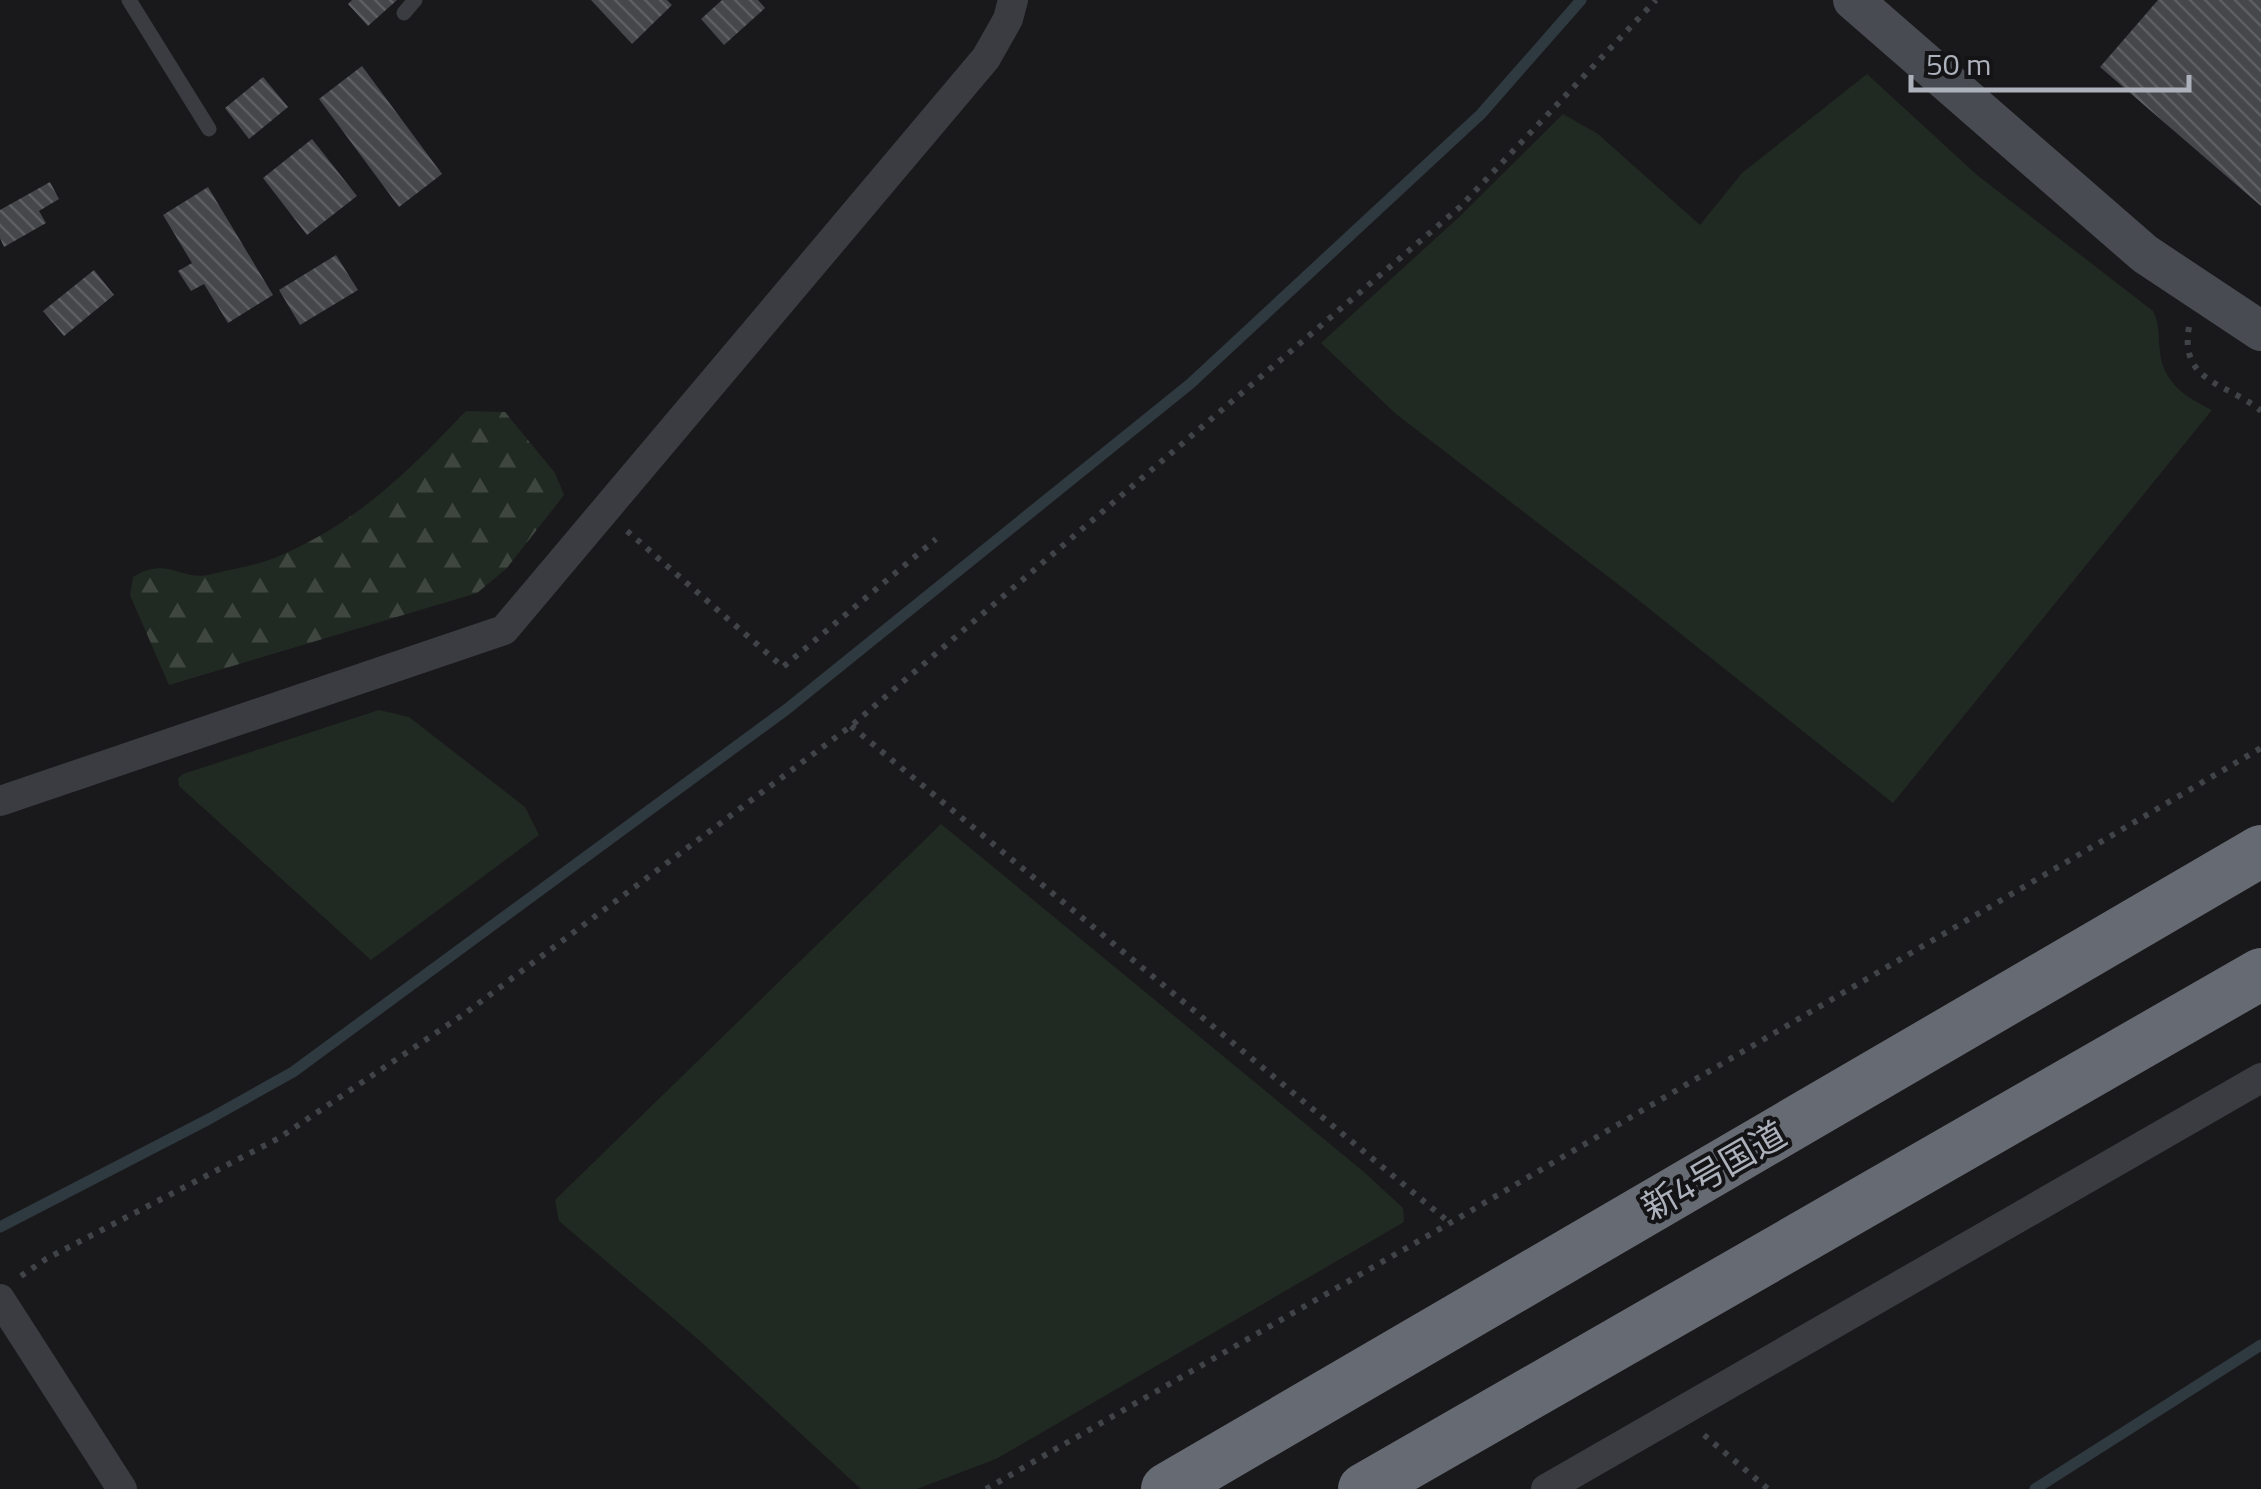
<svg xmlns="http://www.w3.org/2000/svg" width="2261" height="1489" font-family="'Titillium Web','Noto Sans JP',sans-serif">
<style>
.green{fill:#212a22}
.forest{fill:url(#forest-firs)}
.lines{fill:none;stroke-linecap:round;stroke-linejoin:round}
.stream{stroke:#2f3940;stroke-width:11}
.building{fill:url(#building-back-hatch)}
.path{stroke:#404348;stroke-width:6;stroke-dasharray:5 8;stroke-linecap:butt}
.lane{stroke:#3a3c41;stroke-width:15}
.street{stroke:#3a3c41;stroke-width:30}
.secondary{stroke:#484b51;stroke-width:40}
.highway{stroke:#666a72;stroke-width:52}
.labels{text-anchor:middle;stroke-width:8;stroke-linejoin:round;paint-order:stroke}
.street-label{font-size:35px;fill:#acb1bb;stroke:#141417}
</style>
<defs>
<pattern id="forest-firs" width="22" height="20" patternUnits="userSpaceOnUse" patternTransform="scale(2.5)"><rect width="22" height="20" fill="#212a22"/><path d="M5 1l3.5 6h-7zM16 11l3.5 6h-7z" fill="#3f4640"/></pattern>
<pattern id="building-back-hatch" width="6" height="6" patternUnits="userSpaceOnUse" patternTransform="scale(2.5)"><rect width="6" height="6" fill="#46474b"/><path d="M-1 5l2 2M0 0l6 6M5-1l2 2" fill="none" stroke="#5e5f63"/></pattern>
</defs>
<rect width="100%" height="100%" fill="#19191b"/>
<path class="green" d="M 1867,74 L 1977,175 L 2153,311 C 2160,324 2158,337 2160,352 C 2163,383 2187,398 2212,410 L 1893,803 L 1632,595 L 1396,414 L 1321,343 L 1458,218 L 1563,114 L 1598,134 L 1700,225 L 1742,173 Z
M 379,710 L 409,717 L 525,807 L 539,835 L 371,960 L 179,786 L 178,778 L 183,774 Z
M 941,824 L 1364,1172 L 1403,1208 L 1404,1222 L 996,1459 L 917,1489 L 861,1489 L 700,1341 L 559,1221 L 555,1200 Z"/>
<path class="forest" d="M 466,411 L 505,412 L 555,473 L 564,495 L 506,569 L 477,593 L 169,685 L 130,595 L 133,577 C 170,555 179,583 213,574 C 232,569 254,566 272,559 C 354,526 407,473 466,411 Z"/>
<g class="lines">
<path class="stream" d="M 0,1227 L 209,1119 L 293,1072 L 787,709 L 1190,384 L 1481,114 L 1581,0
M 2035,1489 L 2261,1345"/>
</g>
<path class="building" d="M 352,0 L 397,0 L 368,26 L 348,4 Z
M 591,0 L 667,0 L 672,5 L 632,44 Z
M 722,0 L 758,0 L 765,8 L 724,45 L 701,19 Z
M 2158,0 L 2261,0 L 2261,206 L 2100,67 Z
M 362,66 L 442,174 L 399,207 L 319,99 Z
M 263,77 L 288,107 L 249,139 L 225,108 Z
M 312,139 L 357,196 L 307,235 L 263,178 Z
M 50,182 L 59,199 L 39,211 L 46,223 L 4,247 L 0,238 L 0,210 Z
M 208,187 L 273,295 L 228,323 L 204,284 L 191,291 L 178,271 L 192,263 L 163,215 Z
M 336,255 L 358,290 L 300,325 L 279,290 Z
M 94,270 L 114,295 L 64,336 L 43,311 Z"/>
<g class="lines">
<path class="path" d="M 2189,327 C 2179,383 2228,383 2261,411
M 627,531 L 783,667 L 936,539
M 851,726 L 1450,1223
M 21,1276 L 46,1259 L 279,1138 L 464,1014 L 851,726 L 1460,207 L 1656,0
M 1704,1435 L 1768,1489
M 986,1489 L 1450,1223 L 2261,748"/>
<path class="lane" d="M 129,0 L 209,129
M 404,13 L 415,0"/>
<path class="street" d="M 0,801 L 504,630 L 986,58 L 1008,19 L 1013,0
M 0,1299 L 122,1489
M 1546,1489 L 2261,1078"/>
<path class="secondary" d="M 1853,0 L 2145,254 L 2261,331"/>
<path class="highway" d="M 1167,1489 L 2261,851
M 1364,1489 L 2261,974"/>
</g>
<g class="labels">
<g class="street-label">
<text transform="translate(1714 1171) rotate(-30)" y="12">新4号国道</text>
</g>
</g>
<path d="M1911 75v15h278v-15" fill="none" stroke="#acb1bb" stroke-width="5"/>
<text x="1926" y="75" font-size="30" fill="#acb1bb" stroke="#141417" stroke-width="8" paint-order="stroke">50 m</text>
</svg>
